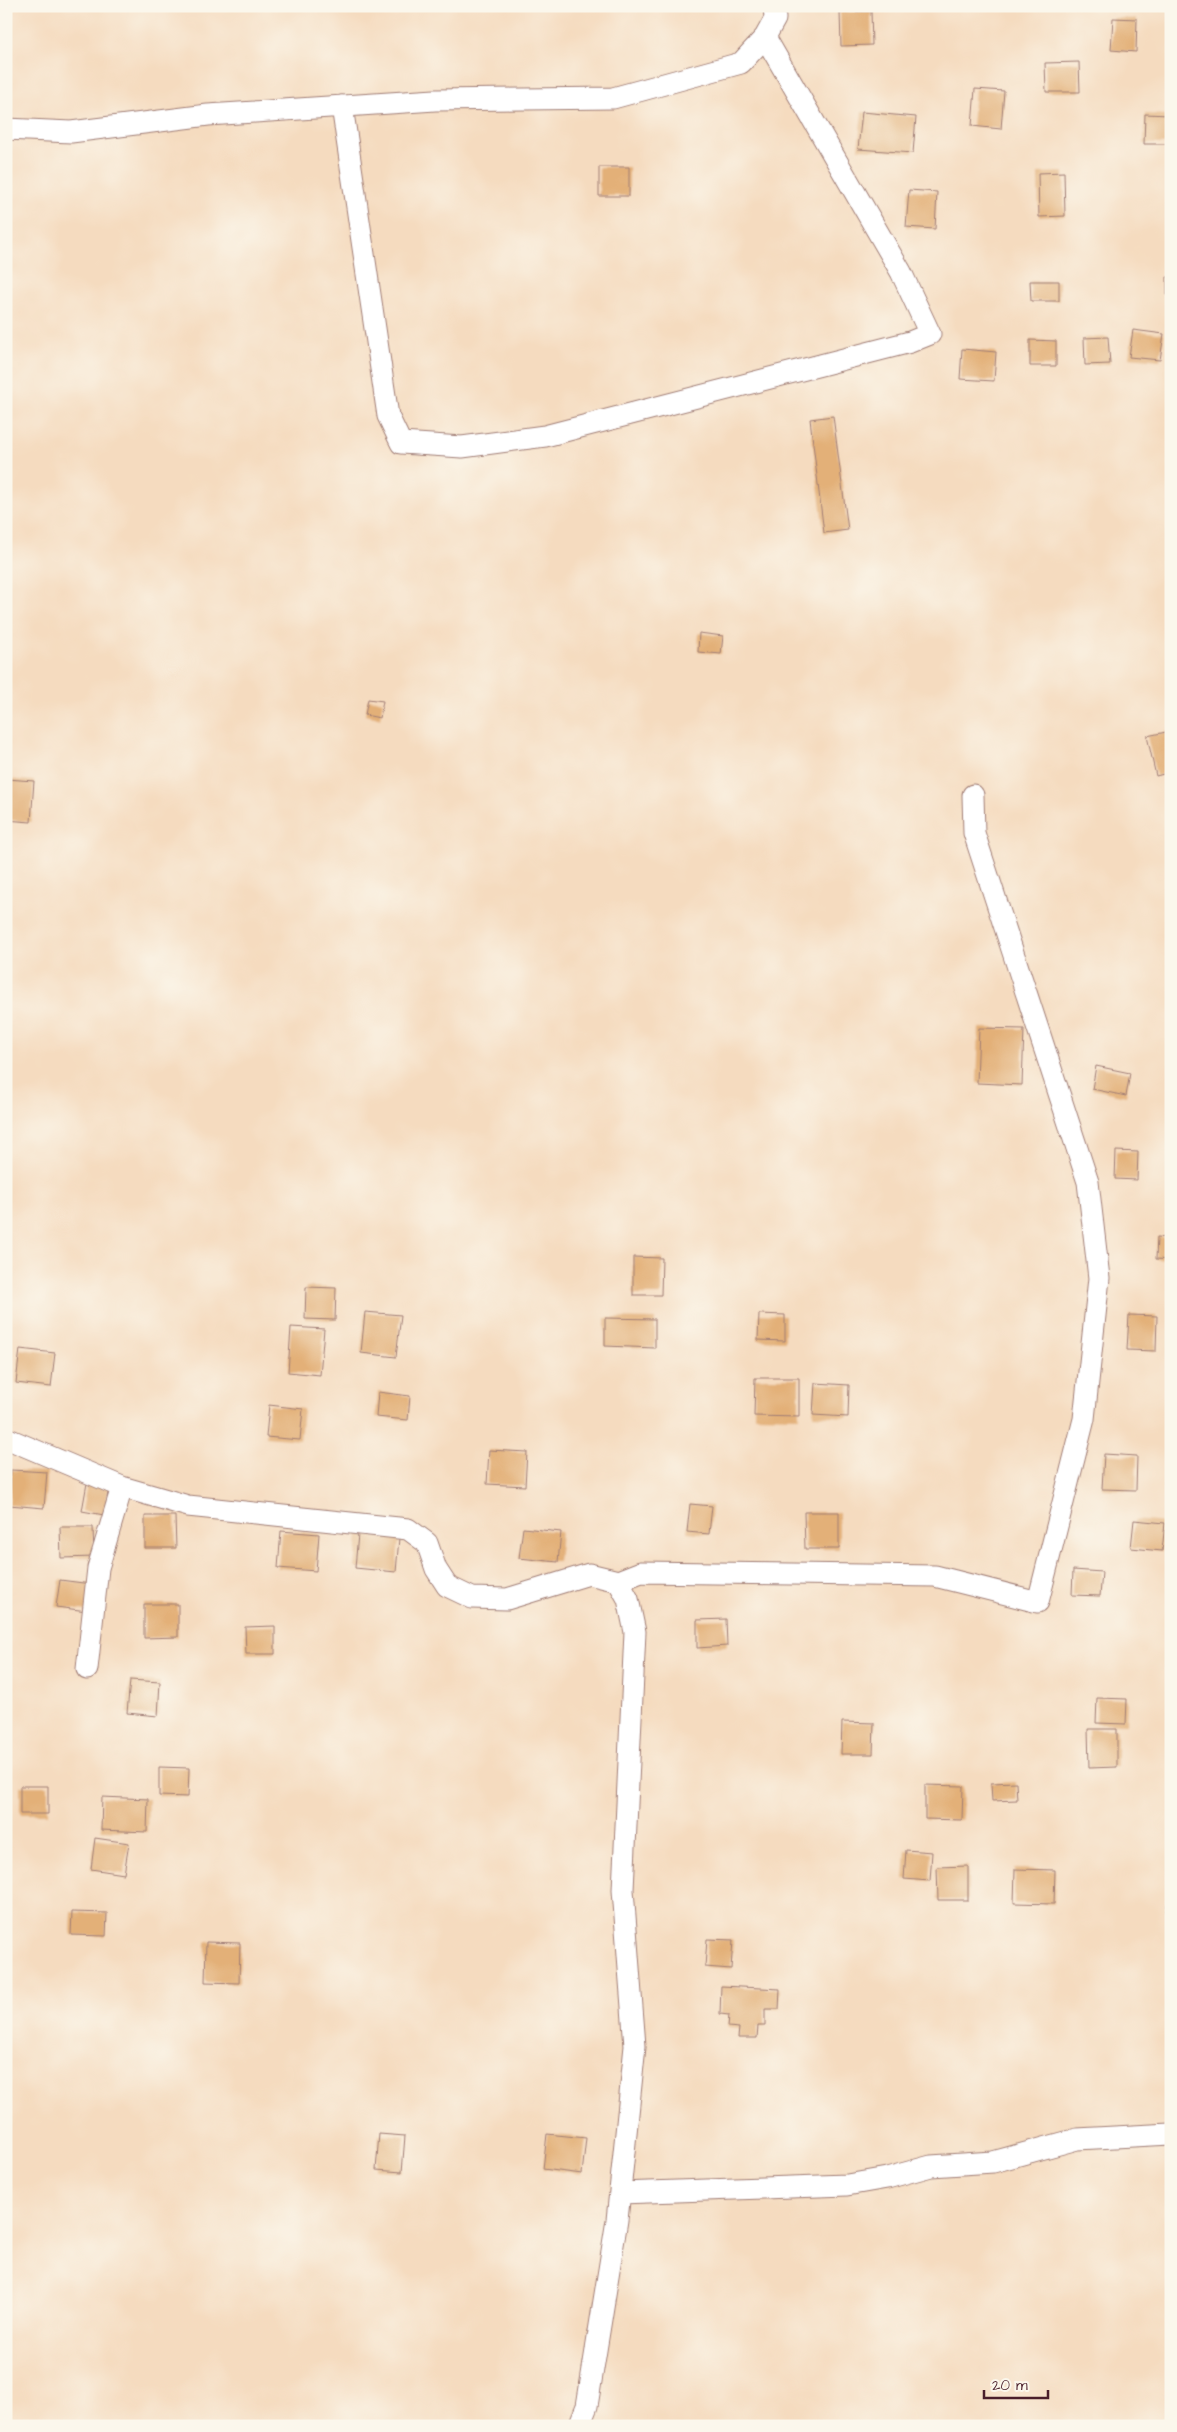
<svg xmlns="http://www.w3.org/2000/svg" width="1177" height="2432" font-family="'Architects Daughter',sans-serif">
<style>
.building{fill:#e3b078}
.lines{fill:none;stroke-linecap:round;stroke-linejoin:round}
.minor-casing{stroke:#a07d75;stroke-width:23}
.minor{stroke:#fff;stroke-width:21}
</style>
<rect width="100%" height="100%" fill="#fbf7ec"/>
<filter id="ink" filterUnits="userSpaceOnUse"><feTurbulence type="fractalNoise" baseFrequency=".02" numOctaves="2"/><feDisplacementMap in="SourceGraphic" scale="10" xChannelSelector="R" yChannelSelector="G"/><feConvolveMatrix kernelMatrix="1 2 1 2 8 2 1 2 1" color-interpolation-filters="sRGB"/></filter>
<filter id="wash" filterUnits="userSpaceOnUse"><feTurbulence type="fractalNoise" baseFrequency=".0096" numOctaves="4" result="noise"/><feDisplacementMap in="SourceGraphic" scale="20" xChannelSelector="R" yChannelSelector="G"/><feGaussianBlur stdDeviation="1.12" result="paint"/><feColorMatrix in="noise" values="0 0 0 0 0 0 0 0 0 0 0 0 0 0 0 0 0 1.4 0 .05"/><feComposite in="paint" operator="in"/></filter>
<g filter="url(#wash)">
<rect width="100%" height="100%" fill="#f5dbbf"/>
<g id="blocks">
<path class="building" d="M 871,11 L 872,45 L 841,46 L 840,12 Z
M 1113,18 L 1137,19 L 1136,52 L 1111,50 Z
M 1079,62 L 1080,92 L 1046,92 L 1045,63 Z
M 975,89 L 1004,91 L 1001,129 L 972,126 Z
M 862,112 L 916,117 L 913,153 L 858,149 Z
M 1145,114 L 1169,115 L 1168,144 L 1144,144 Z
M 599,167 L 629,167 L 629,196 L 599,196 Z
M 1064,172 L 1065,216 L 1039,217 L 1038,173 Z
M 909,190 L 937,192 L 935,229 L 906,227 Z
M 1167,277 L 1171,277 L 1171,296 L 1167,296 Z
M 1030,281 L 1059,281 L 1059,301 L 1031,301 Z
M 1133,330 L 1164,334 L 1160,360 L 1129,357 Z
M 1108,337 L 1110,364 L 1085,365 L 1084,338 Z
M 1030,340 L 1056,341 L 1056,366 L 1030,366 Z
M 962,349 L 996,352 L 994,381 L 960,379 Z
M 833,416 L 848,530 L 824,533 L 810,419 Z
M 699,633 L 723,636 L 721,654 L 698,652 Z
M 368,699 L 383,701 L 380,718 L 365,715 Z
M 1171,731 L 1171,772 L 1156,776 L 1147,736 Z
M 6,779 L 34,781 L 31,822 L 6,820 Z
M 979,1028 L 1024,1029 L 1022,1085 L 977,1083 Z
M 1096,1066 L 1130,1073 L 1126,1096 L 1092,1089 Z
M 1116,1151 L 1138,1152 L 1137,1180 L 1115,1179 Z
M 1157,1237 L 1171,1238 L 1171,1260 L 1156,1259 Z
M 633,1257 L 662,1258 L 661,1295 L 633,1295 Z
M 306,1287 L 336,1288 L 335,1320 L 305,1319 Z
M 365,1312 L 401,1315 L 396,1357 L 361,1353 Z
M 759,1314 L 785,1315 L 785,1341 L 758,1340 Z
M 1129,1315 L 1157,1316 L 1156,1351 L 1127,1350 Z
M 605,1318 L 655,1319 L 655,1348 L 605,1346 Z
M 291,1327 L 324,1329 L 320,1375 L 288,1372 Z
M 20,1349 L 55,1353 L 51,1387 L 16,1383 Z
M 755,1378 L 799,1378 L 799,1417 L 754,1416 Z
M 815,1383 L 849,1385 L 848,1417 L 813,1415 Z
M 378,1392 L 410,1396 L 408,1420 L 376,1417 Z
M 269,1405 L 303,1409 L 300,1440 L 266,1437 Z
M 489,1450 L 527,1452 L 525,1486 L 487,1484 Z
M 1104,1454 L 1137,1456 L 1136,1490 L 1102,1489 Z
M 11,1470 L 47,1472 L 44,1508 L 9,1505 Z
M 87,1483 L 109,1487 L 104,1515 L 82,1511 Z
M 690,1504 L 712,1506 L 709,1534 L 687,1532 Z
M 804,1512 L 839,1512 L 839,1549 L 805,1549 Z
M 145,1516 L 175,1516 L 176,1548 L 145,1548 Z
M 1134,1520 L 1165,1523 L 1162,1551 L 1131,1548 Z
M 60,1527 L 93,1527 L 94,1557 L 61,1558 Z
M 523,1528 L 561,1532 L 558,1562 L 519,1558 Z
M 281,1531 L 319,1534 L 316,1571 L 278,1568 Z
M 358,1534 L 399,1538 L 396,1572 L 355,1568 Z
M 1073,1570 L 1102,1572 L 1100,1596 L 1072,1595 Z
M 60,1580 L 91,1584 L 87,1611 L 56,1607 Z
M 144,1604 L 178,1604 L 178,1637 L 144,1638 Z
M 726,1619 L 727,1646 L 697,1648 L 697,1620 Z
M 275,1626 L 275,1654 L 246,1654 L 245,1627 Z
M 130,1680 L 160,1682 L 158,1716 L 127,1713 Z
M 1097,1698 L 1127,1699 L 1126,1724 L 1096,1723 Z
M 842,1722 L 874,1723 L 873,1754 L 841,1754 Z
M 1088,1729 L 1117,1729 L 1117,1767 L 1089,1768 Z
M 159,1767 L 189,1768 L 188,1797 L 159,1796 Z
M 1016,1782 L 1017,1800 L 992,1801 L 991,1783 Z
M 925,1785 L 963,1786 L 962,1820 L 925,1819 Z
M 20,1786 L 48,1786 L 48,1814 L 20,1814 Z
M 102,1797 L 148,1799 L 147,1832 L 101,1830 Z
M 95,1838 L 129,1843 L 124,1874 L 91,1869 Z
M 906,1850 L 932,1852 L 930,1881 L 904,1879 Z
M 968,1866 L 968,1900 L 938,1900 L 937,1867 Z
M 1015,1869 L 1055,1870 L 1054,1904 L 1014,1903 Z
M 1170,1889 L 1171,1889 L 1171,1912 L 1166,1911 Z
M 72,1912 L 107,1913 L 106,1936 L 71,1935 Z
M 707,1939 L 733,1940 L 731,1969 L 705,1967 Z
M 206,1942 L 240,1943 L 239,1983 L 205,1982 Z
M 721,1986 L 780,1989 L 779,2009 L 765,2009 L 765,2026 L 758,2026 L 757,2038 L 738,2038 L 739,2028 L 728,2027 L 729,2015 L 720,2014 Z
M 379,2134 L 405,2136 L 402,2172 L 376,2170 Z
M 547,2134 L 586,2138 L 582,2174 L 543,2169 Z"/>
</g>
</g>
<g filter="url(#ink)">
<use href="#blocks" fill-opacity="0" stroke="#a07d75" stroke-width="1"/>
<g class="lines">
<defs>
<path id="minor" d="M 342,106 L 388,416 L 401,443 L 462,447 L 545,436 L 910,342 L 930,334 L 901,272 L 765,37
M 6,129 L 71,132 L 208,115 L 435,100 L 613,98 L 741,63 L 765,37 L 775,19 L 774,6
M 6,1438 L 122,1487 L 188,1506 L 408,1529 L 427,1543 L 436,1569 L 447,1586 L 472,1598 L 507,1599 L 589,1574 L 618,1581 L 628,1599 L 635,1632 L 623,1890 L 635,2046 L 617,2220 L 587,2406 L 579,2426
M 618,1581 L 641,1572 L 935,1576 L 1038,1602 L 1084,1419 L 1099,1278 L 1088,1182 L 974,833 L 973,795
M 87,1669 L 98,1568 L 122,1487
M 620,2193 L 847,2185 L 887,2178 L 931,2166 L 993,2162 L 1077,2139 L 1171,2134"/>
</defs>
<use href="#minor" class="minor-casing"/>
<use href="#minor" class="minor"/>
</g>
</g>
<rect width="1177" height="2432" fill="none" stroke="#fbf7ec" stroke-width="25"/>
<path d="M984 2390v8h64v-8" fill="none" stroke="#4a1f2b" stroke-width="2.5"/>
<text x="992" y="2390" font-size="15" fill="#4a1f2b" stroke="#fbf7ec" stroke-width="4" paint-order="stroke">20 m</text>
</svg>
